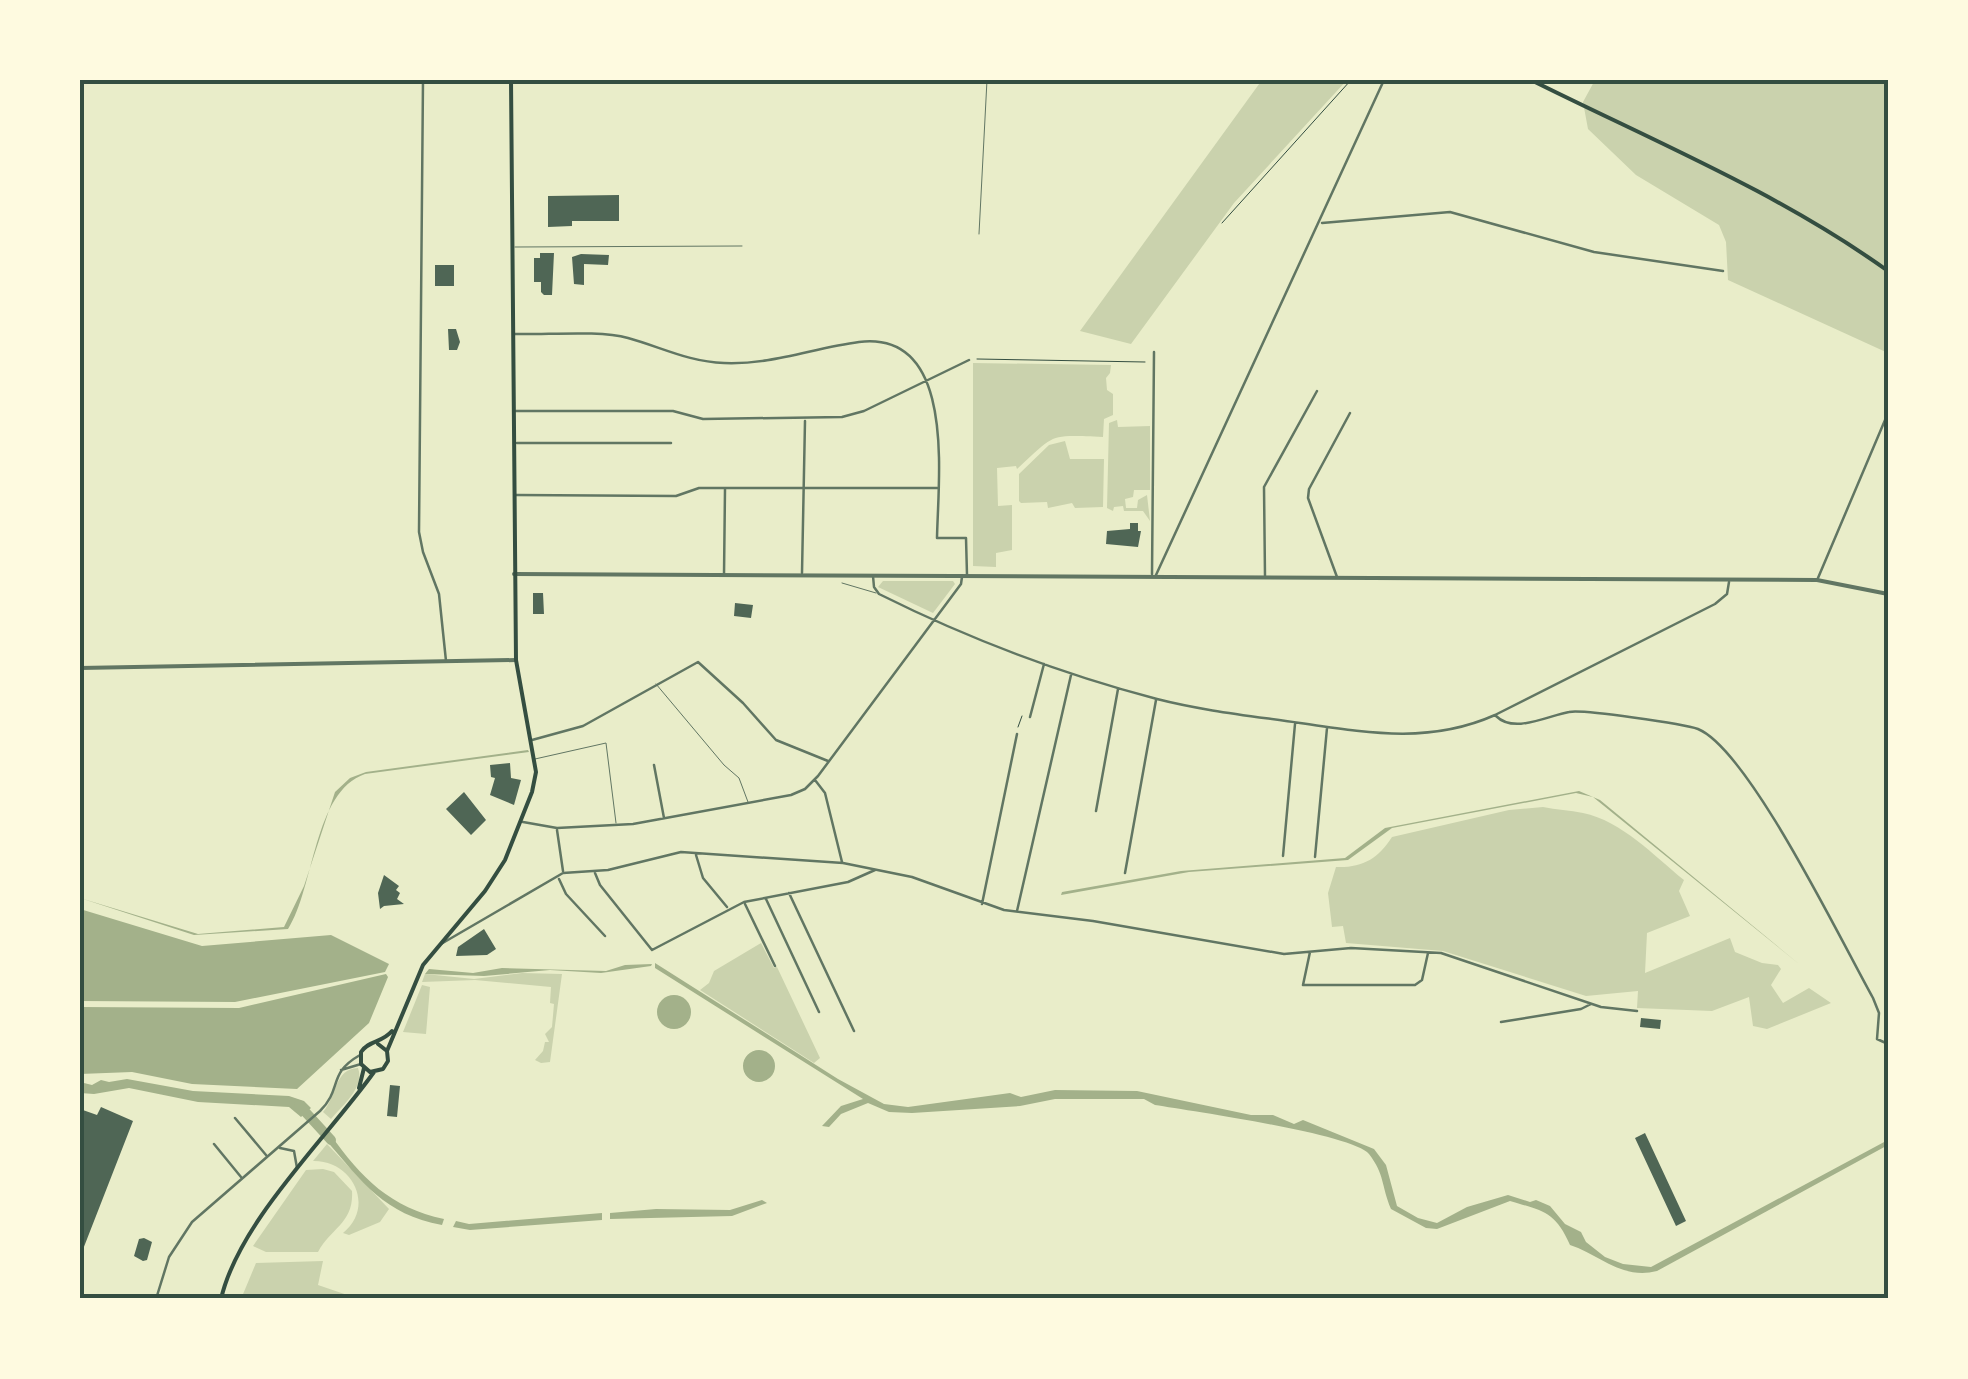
<svg xmlns="http://www.w3.org/2000/svg" width="1968" height="1379" font-family="'Fira Sans',sans-serif">
<style>
.green{fill:#cad2ad}
.water{fill:#a3b18a}
.lines{fill:none;stroke-linecap:round;stroke-linejoin:round}
.river{stroke:#a3b18a;stroke-width:10}
.building{fill:#4f6655}
.path{stroke:#344e41;stroke-width:1}
.service{stroke:#617663;stroke-width:1}
.minor{stroke:#617663;stroke-width:2.5}
.tertiary{stroke:#617663;stroke-width:4}
.secondary{stroke:#344e41;stroke-width:4}
.neatline{fill:none;stroke:#344e41;stroke-width:4}
</style>
<rect width="100%" height="100%" fill="#e9edc9"/>
<path class="green" d="M 1262,80 L 1347,80 L 1234,203 L 1131,344 L 1080,331 Z
M 1595,80 L 1888,80 L 1888,353 L 1728,280 L 1726,242 L 1719,225 L 1636,175 L 1588,129 L 1583,102 Z
M 973,363 L 1111,365 L 1110,373 L 1106,378 L 1107,390 L 1113,394 L 1113,415 L 1104,419 L 1103,437 C 1047,435 1057,433 1017,469 L 1016,466 L 997,468 L 998,506 L 1012,505 L 1012,550 L 996,553 L 996,567 L 973,566 Z
M 1117,420 L 1118,427 L 1150,426 L 1150,490 L 1134,490 L 1133,497 L 1125,499 L 1126,508 L 1137,508 L 1138,500 L 1147,495 L 1150,521 L 1143,511 L 1124,511 L 1123,506 L 1114,507 L 1113,511 L 1107,508 L 1109,423 Z
M 1065,441 L 1070,459 L 1104,459 L 1103,507 L 1075,508 L 1072,503 L 1048,508 L 1047,502 L 1021,503 L 1019,501 L 1019,474 L 1049,445 Z
M 883,581 L 953,581 L 955,584 L 933,613 L 878,587 Z
M 1543,807 C 1556,810 1570,810 1583,813 C 1622,821 1654,856 1684,880 L 1679,891 L 1690,916 L 1647,933 L 1645,973 L 1730,938 L 1735,952 L 1762,963 L 1778,965 L 1781,969 L 1771,985 L 1783,1003 L 1809,988 L 1831,1003 L 1767,1029 L 1753,1026 L 1749,997 L 1712,1011 L 1637,1008 L 1638,991 L 1586,996 L 1443,951 L 1346,943 L 1343,926 L 1332,927 L 1328,893 L 1336,867 C 1362,868 1378,859 1392,837 L 1509,810 Z
M 761,943 L 774,968 L 777,967 L 820,1058 L 814,1063 L 700,990 L 709,983 L 714,971 Z
M 522,973 L 562,974 L 550,1062 L 541,1063 L 535,1060 L 543,1051 L 545,1042 L 549,1042 L 545,1034 L 552,1027 L 554,1004 L 550,1003 L 551,987 L 475,980 L 422,982 L 425,974 L 474,979 Z
M 422,985 L 430,987 L 426,1034 L 403,1032 Z
M 358,1068 C 365,1087 343,1105 331,1119 L 323,1112 C 337,1096 334,1069 358,1068 Z
M 327,1144 L 389,1209 L 380,1222 L 349,1235 L 343,1233 C 376,1206 352,1160 313,1161 Z
M 323,1169 L 334,1172 L 352,1191 C 354,1223 331,1228 318,1252 L 266,1252 L 253,1246 L 306,1170 Z
M 323,1261 L 318,1285 L 359,1299 L 241,1299 L 256,1263 Z"/>
<path class="water" d="M 528,750 L 529,752 L 365,774 C 313,792 315,887 288,929 L 194,935 L 80,898 L 198,934 L 284,927 L 304,886 L 335,792 L 350,778 L 366,772 Z
M 1579,791 L 1600,800 L 1799,964 L 1593,797 L 1576,793 L 1392,828 L 1348,860 L 1189,872 L 1061,895 L 1062,892 L 1181,871 L 1345,858 L 1385,828 Z
M 80,909 L 202,946 L 331,935 L 389,964 L 385,972 L 235,1002 L 80,1001 Z
M 655,963 L 838,1079 L 884,1104 L 908,1107 L 1010,1093 L 1021,1097 L 1055,1090 L 1137,1091 L 1251,1115 L 1273,1115 L 1294,1124 L 1303,1120 L 1374,1149 L 1386,1165 L 1397,1206 L 1418,1218 L 1437,1223 L 1467,1207 L 1508,1195 L 1530,1202 L 1536,1200 L 1550,1206 L 1565,1224 L 1581,1232 L 1586,1242 L 1605,1257 L 1623,1264 L 1651,1267 L 1886,1141 L 1886,1134 L 1888,1145 L 1657,1271 C 1622,1280 1600,1255 1570,1245 C 1555,1211 1543,1211 1510,1201 L 1437,1229 L 1426,1228 L 1391,1209 C 1381,1185 1385,1175 1369,1154 C 1353,1134 1192,1111 1155,1105 L 1144,1099 L 1055,1099 L 1020,1106 L 912,1113 L 889,1112 L 868,1103 L 841,1114 L 829,1127 L 822,1126 L 841,1106 L 863,1099 L 655,968 Z
M 652,964 L 651,966 L 601,973 L 550,970 L 484,976 L 425,974 L 429,969 L 473,973 L 502,968 L 606,971 L 625,965 Z
M 386,974 L 388,977 L 369,1023 L 297,1089 L 192,1084 L 132,1072 L 80,1074 L 80,1007 L 239,1008 Z
M657 1012a17 17 0 1 1 34 0a17 17 0 1 1-34 0Z
M743 1066a16 16 0 1 1 32 0a16 16 0 1 1-32 0Z
M 127,1079 L 193,1091 L 289,1096 L 304,1101 L 311,1108 L 301,1117 L 289,1107 L 198,1102 L 129,1088 L 94,1094 L 80,1093 L 80,1082 L 92,1085 L 101,1080 L 109,1082 Z
M 330,1134 C 361,1178 391,1208 444,1219 L 442,1225 C 384,1214 363,1183 326,1140 Z
M 762,1200 L 767,1203 L 732,1216 L 610,1219 L 610,1213 L 656,1209 L 730,1210 Z
M 602,1213 L 602,1220 L 470,1230 L 453,1227 L 456,1221 L 469,1224 Z"/>
<g class="lines">
<path class="river" d="M 299,1105 L 331,1140"/>
</g>
<path class="building" d="M 619,195 L 619,221 L 572,221 L 572,226 L 548,227 L 548,196 Z
M 540,253 L 554,253 L 552,295 L 544,295 L 541,292 L 541,282 L 534,282 L 534,258 L 540,258 Z
M 581,254 L 609,255 L 608,265 L 584,264 L 584,285 L 574,284 L 572,257 Z
M 435,265 L 454,265 L 454,286 L 435,286 Z
M 448,329 L 456,329 L 460,342 L 457,350 L 449,350 Z
M 1130,523 L 1138,523 L 1138,531 L 1141,531 L 1138,547 L 1106,544 L 1107,531 L 1130,529 Z
M 533,593 L 543,593 L 544,614 L 533,614 Z
M 735,603 L 753,605 L 751,618 L 734,616 Z
M 510,763 L 511,778 L 521,780 L 514,805 L 490,795 L 495,778 L 491,777 L 490,765 Z
M 464,792 L 486,820 L 471,835 L 446,809 Z
M 384,875 L 399,886 L 396,890 L 400,893 L 397,899 L 404,904 L 384,906 L 380,909 L 378,893 Z
M 484,929 L 496,949 L 487,955 L 456,956 L 458,947 Z
M 1641,1018 L 1661,1020 L 1660,1029 L 1640,1027 Z
M 390,1085 L 400,1086 L 397,1117 L 387,1116 Z
M 101,1107 L 133,1121 L 80,1257 L 80,1109 L 97,1115 Z
M 1645,1133 L 1686,1221 L 1676,1226 L 1635,1138 Z
M 144,1238 L 152,1242 L 147,1260 L 143,1261 L 134,1256 L 139,1239 Z"/>
<g class="lines">
<path class="path" d="M 1222,223 L 1351,80
M 977,359 L 1145,362
M 1018,727 L 1022,716"/>
<path class="service" d="M 979,234 L 987,80
M 515,247 L 742,246
M 842,583 L 876,593
M 656,684 L 724,765 L 739,778 L 748,802
M 535,759 L 606,743 L 616,823"/>
<path class="minor" d="M 423,80 L 419,532 L 423,552 L 439,594 L 446,661
M 1322,223 L 1450,212 L 1594,252 L 1723,271
M 514,334 C 547,335 599,330 628,338 C 661,347 689,362 724,363 C 771,365 813,348 859,342 C 957,330 938,478 937,538 L 966,538 L 967,575
M 516,411 L 673,411 L 703,419 L 842,417 L 864,411 L 969,360
M 517,443 L 671,443
M 516,495 L 676,496 L 699,488 L 937,488
M 802,573 L 805,421
M 1152,574 L 1154,352
M 724,575 L 725,489
M 1156,575 L 1384,80
M 873,576 L 874,587 L 879,594 C 967,638 1062,674 1157,699 C 1204,711 1252,716 1300,723 C 1368,733 1430,744 1495,715 L 1715,604 L 1727,594 L 1729,582
M 1265,576 L 1264,487 L 1317,391
M 1337,577 L 1308,498 L 1309,489 L 1350,413
M 1818,578 L 1888,413
M 1496,716 C 1514,734 1547,716 1569,712 C 1582,709 1684,724 1698,729 C 1749,750 1842,943 1873,998 L 1879,1013 L 1877,1039 L 1888,1044
M 1030,717 L 1044,664
M 532,740 L 583,726 L 698,662 L 743,703 L 776,740 L 828,761
M 654,765 L 664,818
M 815,780 L 825,793 L 842,862
M 1096,811 L 1118,689
M 523,822 L 557,828 L 633,824 L 791,795 L 805,789 L 818,776 L 961,584 L 962,577
M 557,830 L 563,871
M 696,855 L 703,878 L 727,907
M 1283,856 L 1295,724
M 1315,857 L 1327,728
M 595,873 L 600,885 L 652,950 L 744,902 L 848,882 L 875,870
M 1125,873 L 1156,700
M 559,879 L 566,894 L 605,936
M 789,893 L 854,1031
M 766,899 L 819,1012
M 745,904 L 775,966
M 982,904 L 1017,734
M 1017,911 L 1071,675
M 441,944 L 563,873 L 608,870 L 681,852 L 843,863 L 912,877 L 1004,910 L 1093,921 L 1284,954 L 1351,948 L 1441,953 L 1601,1007 L 1637,1011
M 1310,952 L 1303,985 L 1415,985 L 1422,980 L 1428,953
M 1501,1022 L 1581,1009 L 1591,1004
M 341,1070 L 361,1064
M 235,1118 L 266,1155
M 214,1144 L 241,1177
M 280,1148 L 294,1151 L 297,1168
M 156,1299 L 169,1257 L 192,1222 L 320,1111 C 343,1088 327,1074 360,1055"/>
<path class="tertiary" d="M 514,574 L 1817,580 L 1888,594
M 80,668 L 516,660"/>
<path class="secondary" d="M 1531,80 C 1651,140 1778,192 1888,271
M 378,1044 L 387,1051 L 388,1061 L 383,1069 L 370,1072 L 361,1064 L 361,1052 C 369,1040 382,1043 392,1031
M 387,1051 L 423,965 L 485,891 L 505,860 L 532,792 L 536,772 L 516,660 L 511,80
M 359,1088 L 364,1068
M 221,1299 C 239,1221 327,1138 374,1072"/>
</g>
<rect width="1968" height="1379" fill="none" stroke="#fefae0" stroke-width="165"/>
<rect x="82" y="82" width="1804" height="1214" class="neatline"/>
</svg>
